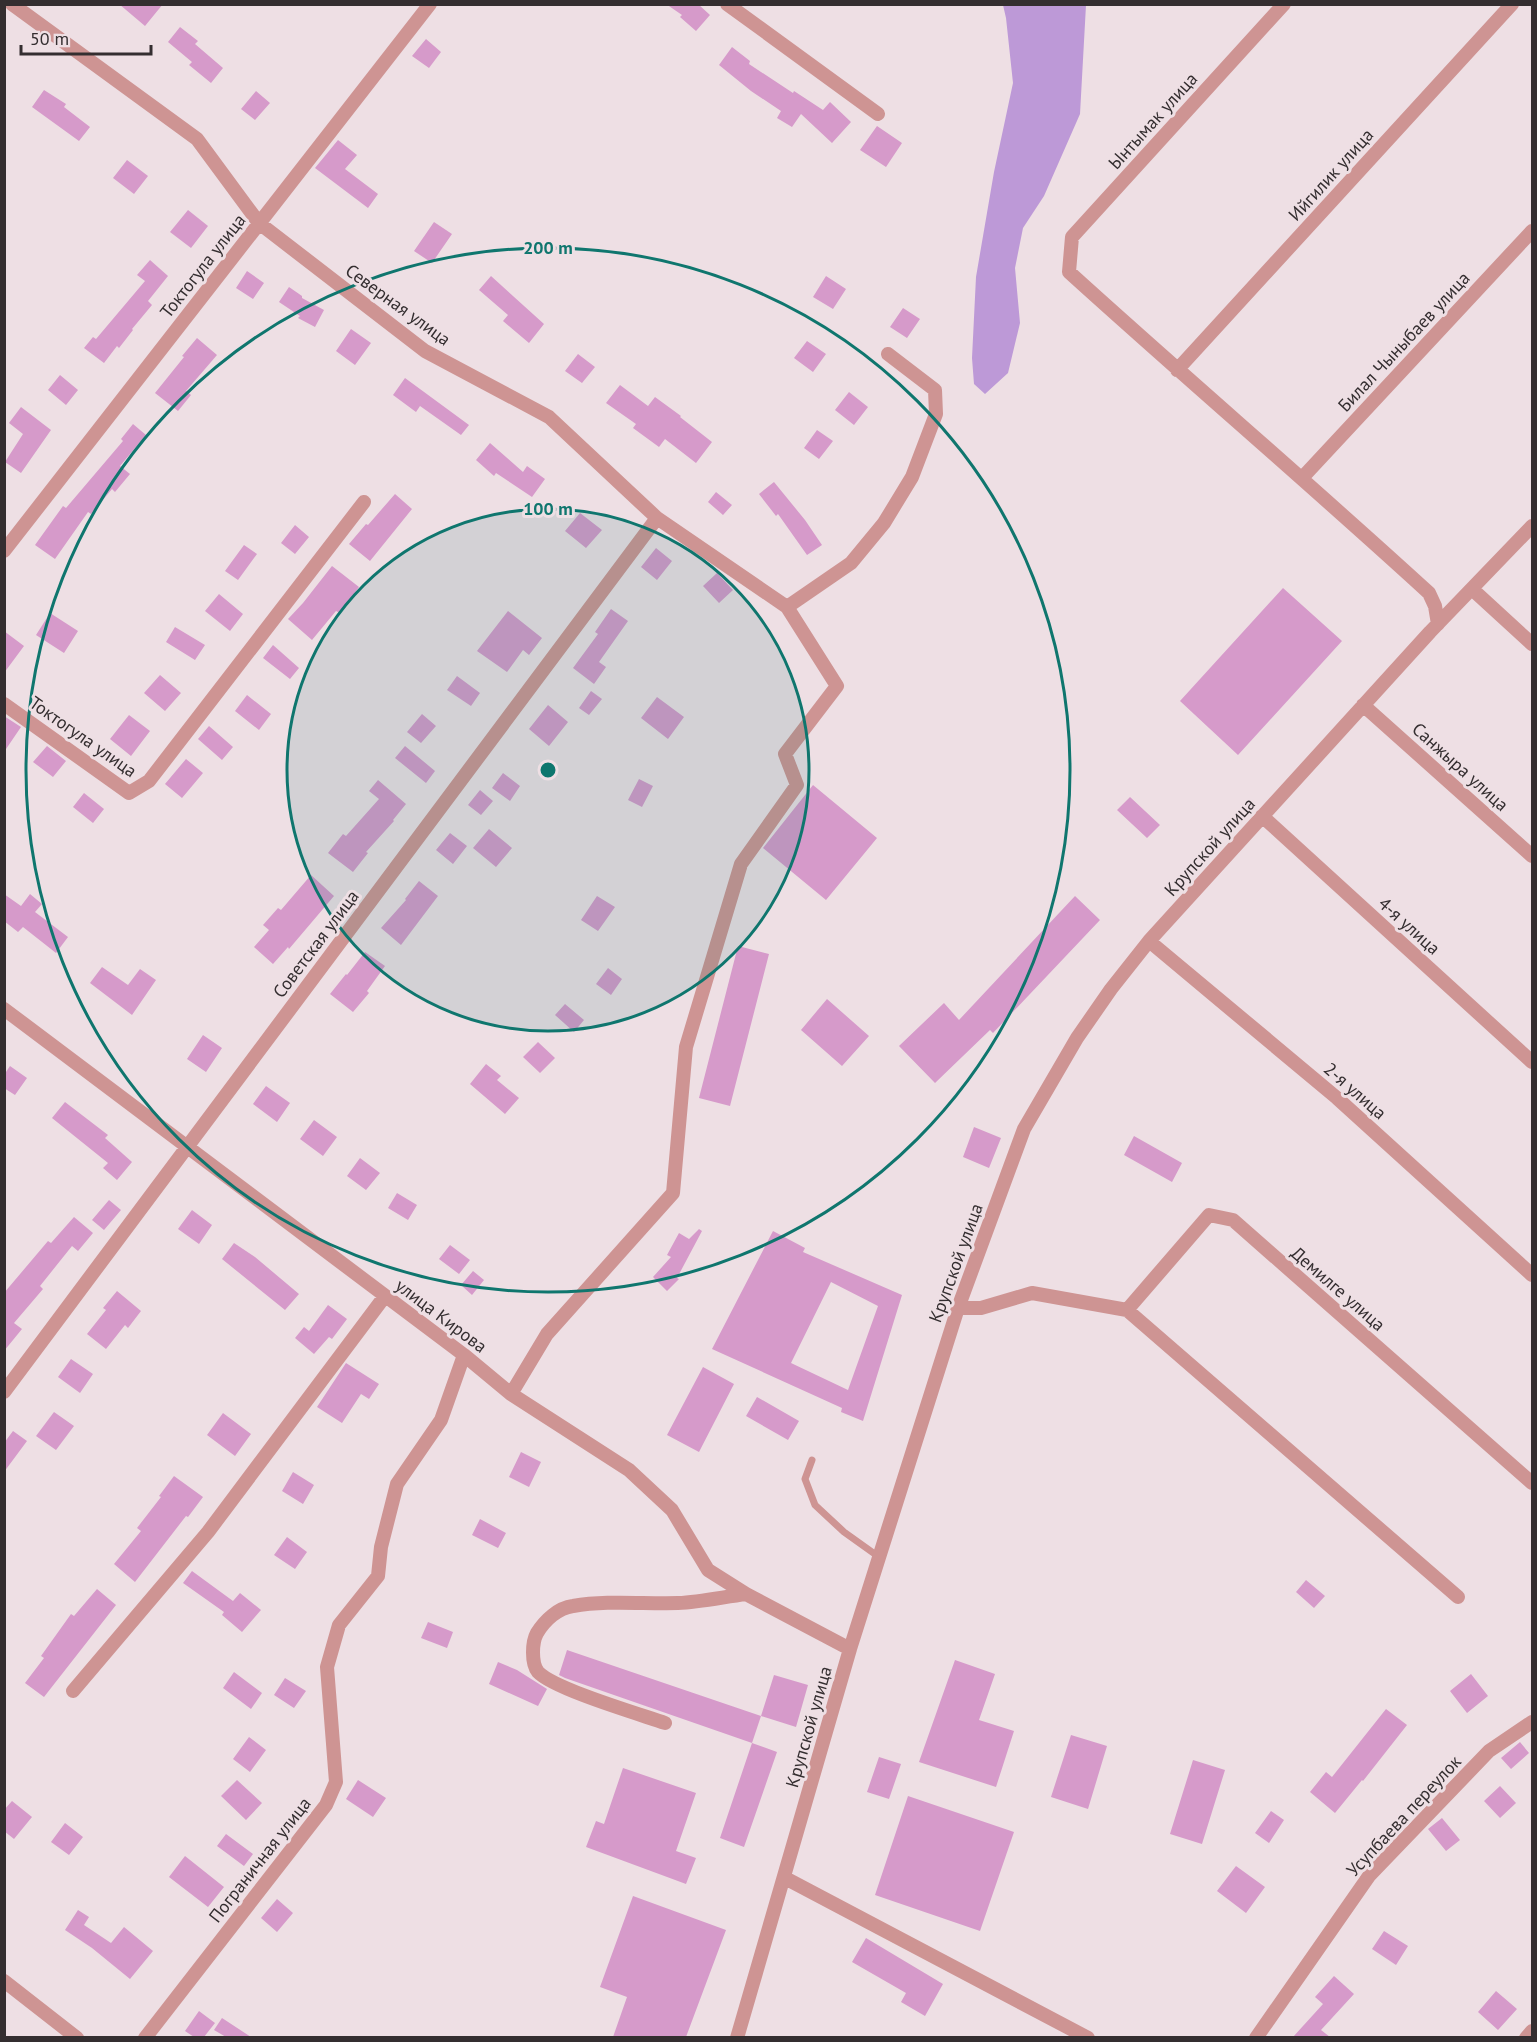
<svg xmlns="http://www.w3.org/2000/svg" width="1537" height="2042" font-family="'PT Sans',sans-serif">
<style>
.water{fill:#bd99d7}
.building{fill:#d69aca;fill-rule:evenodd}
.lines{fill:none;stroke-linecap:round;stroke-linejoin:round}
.service{stroke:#ce9493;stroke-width:7}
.minor{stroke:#ce9493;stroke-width:14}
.ring{fill:none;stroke:#0f766e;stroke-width:3}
.labels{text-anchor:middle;stroke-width:6;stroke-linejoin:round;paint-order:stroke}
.street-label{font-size:18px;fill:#342e30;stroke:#eedfe4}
.centre{fill:#0f766e;stroke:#eedfe4;stroke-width:3}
.ring-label{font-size:18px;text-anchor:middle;font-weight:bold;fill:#0f766e;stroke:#eedfe4;stroke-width:6;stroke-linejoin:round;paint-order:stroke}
</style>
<rect width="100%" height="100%" fill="#eedfe4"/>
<path class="water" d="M 1003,5 L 1086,5 L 1080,114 L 1044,196 L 1023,228 L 1015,268 L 1020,323 L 1008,373 L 985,394 L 974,384 L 972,358 L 976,277 L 994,172 L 1013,83 L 1006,18 Z"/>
<path class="building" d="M 119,4 L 163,4 L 145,26 Z
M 666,4 L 698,4 L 710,15 L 696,31 L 680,17 L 682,15 Z
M 180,27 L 198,41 L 195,44 L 223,68 L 211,83 L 189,65 L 192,62 L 168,42 Z
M 426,39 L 441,52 L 429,68 L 412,56 Z
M 732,47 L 750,61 L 749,64 L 793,93 L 794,91 L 823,110 L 830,102 L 851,122 L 832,143 L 801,114 L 792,127 L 777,118 L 781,111 L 751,91 L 719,65 Z
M 44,90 L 66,104 L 64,107 L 90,127 L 79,141 L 32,107 Z
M 256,91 L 270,103 L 255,120 L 241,109 Z
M 877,126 L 902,143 L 886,167 L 860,150 Z
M 338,140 L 357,155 L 345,169 L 378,194 L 368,208 L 315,168 Z
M 127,160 L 148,176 L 134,194 L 113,178 Z
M 188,210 L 208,226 L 191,248 L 170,232 Z
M 434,222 L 452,234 L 432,263 L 414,251 Z
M 150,260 L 168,276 L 148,301 L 152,305 L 132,329 L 133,330 L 119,348 L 117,346 L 104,363 L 84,348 L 93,337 L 96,339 L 145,281 L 137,275 Z
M 247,271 L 264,283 L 253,299 L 236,288 Z
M 491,276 L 544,324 L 529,343 L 503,321 L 508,315 L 479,290 Z
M 826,276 L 846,289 L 833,309 L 813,297 Z
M 289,287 L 302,296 L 302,298 L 324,310 L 315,327 L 298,318 L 300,316 L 279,302 Z
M 903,308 L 920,319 L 907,338 L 890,327 Z
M 351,329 L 371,343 L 355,365 L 336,351 Z
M 197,338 L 217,355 L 186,391 L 191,395 L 178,411 L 155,393 L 184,357 L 182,356 Z
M 807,341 L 826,354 L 813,372 L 794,358 Z
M 578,354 L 595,367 L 582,383 L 565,371 Z
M 60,375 L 78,390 L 66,405 L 48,390 Z
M 405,378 L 469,425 L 461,435 L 420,406 L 416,412 L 393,395 Z
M 620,385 L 648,406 L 655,397 L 681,416 L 680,417 L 712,442 L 696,463 L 665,439 L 659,447 L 633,428 L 636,424 L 606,403 Z
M 849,392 L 868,407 L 854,425 L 835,410 Z
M 21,407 L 51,430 L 21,473 L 5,462 L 23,434 L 9,423 Z
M 133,424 L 146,435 L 120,466 L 130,474 L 115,492 L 112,489 L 91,514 L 88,512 L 55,559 L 35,545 L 63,506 L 66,508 L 123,441 L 121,439 Z
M 817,430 L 833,441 L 819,459 L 804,448 Z
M 490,443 L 523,472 L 527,466 L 545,479 L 532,497 L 496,473 L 494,476 L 476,460 Z
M 774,482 L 805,520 L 822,545 L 807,555 L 778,514 L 776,516 L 759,494 Z
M 716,492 L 732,505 L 723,515 L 708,502 Z
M 395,494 L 412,509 L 370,561 L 349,544 L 366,524 L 368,525 Z
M 580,513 L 602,530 L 586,548 L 565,531 Z
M 295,525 L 309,537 L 295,554 L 281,543 Z
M 244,545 L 257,554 L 238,580 L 225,571 Z
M 656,548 L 672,561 L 657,580 L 641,567 Z
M 332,566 L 359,587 L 340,613 L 336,611 L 312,640 L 288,619 L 303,603 Z
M 717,573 L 733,590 L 719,603 L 703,586 Z
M 1283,588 L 1342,641 L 1238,755 L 1180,701 Z
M 219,594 L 243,614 L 230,631 L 205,611 Z
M 611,609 L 628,621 L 599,662 L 606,667 L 594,684 L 573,668 L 598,634 L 595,632 Z
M 508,611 L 542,638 L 529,655 L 523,650 L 507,672 L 477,651 Z
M 50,613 L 78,631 L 64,653 L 36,635 Z
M 175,627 L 205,645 L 195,660 L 166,642 Z
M 4,631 L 24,646 L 4,673 Z
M 273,645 L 299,668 L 290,679 L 263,658 Z
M 160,675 L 181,693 L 165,711 L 144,693 Z
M 457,676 L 480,693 L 471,706 L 447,690 Z
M 591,691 L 602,699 L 589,715 L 579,708 Z
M 247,695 L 271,714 L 259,730 L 235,711 Z
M 657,697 L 684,717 L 668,739 L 641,718 Z
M 548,705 L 568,722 L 549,746 L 529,729 Z
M 422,714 L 436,726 L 421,743 L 407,732 Z
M 129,715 L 150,731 L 131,756 L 110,739 Z
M 4,716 L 21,727 L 4,752 Z
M 209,726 L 233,747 L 222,760 L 198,739 Z
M 47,746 L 66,761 L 53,777 L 33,762 Z
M 405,746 L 435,771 L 426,783 L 395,758 Z
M 186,759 L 203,773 L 182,798 L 165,784 Z
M 503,773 L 520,786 L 510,801 L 492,788 Z
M 639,779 L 653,786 L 642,807 L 628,800 Z
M 378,780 L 406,804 L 393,820 L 394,821 L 366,852 L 368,853 L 353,872 L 328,853 L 343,834 L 346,836 L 379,799 L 369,791 Z
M 813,785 L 877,838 L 826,900 L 763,848 Z
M 480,790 L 493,801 L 481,815 L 468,805 Z
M 84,793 L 104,809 L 93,823 L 73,807 Z
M 1130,797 L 1160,825 L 1147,838 L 1117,810 Z
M 489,829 L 512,848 L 496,867 L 473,848 Z
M 450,833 L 467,846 L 453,864 L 436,850 Z
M 311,875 L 334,896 L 289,949 L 288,947 L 273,964 L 254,947 L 269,930 L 263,925 L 278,908 L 281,910 Z
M 419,881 L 438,896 L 401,945 L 381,928 L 406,900 L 405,899 Z
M 4,894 L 21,906 L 30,894 L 42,904 L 35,912 L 68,937 L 56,953 L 23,927 L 18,932 L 4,921 Z
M 597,896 L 615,907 L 598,931 L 581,920 Z
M 1075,896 L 1100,920 L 993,1033 L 990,1030 L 935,1083 L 899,1046 L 944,1003 L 959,1020 Z
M 738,946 L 769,954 L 730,1106 L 699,1098 Z
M 365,952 L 385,966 L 367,991 L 369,993 L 353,1012 L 330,994 L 346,974 L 347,975 Z
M 102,967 L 128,985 L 140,969 L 156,980 L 132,1015 L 90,983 Z
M 608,968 L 622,979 L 611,995 L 596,984 Z
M 827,999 L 869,1036 L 842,1066 L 801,1030 Z
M 565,1004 L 584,1020 L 574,1032 L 555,1015 Z
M 203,1035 L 222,1048 L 206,1072 L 187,1059 Z
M 538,1042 L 555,1058 L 540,1073 L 523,1057 Z
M 486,1064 L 501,1076 L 497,1080 L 519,1098 L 505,1114 L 470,1084 Z
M 10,1066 L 27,1078 L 15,1095 L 4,1088 L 4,1075 Z
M 266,1086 L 290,1103 L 277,1122 L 253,1104 Z
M 65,1102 L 108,1135 L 105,1138 L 132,1162 L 117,1180 L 103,1168 L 108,1163 L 52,1118 Z
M 314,1120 L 337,1137 L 323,1156 L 300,1139 Z
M 974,1127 L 1001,1138 L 989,1168 L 963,1157 Z
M 1134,1136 L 1182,1163 L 1172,1182 L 1124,1155 Z
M 360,1158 L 380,1173 L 366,1190 L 347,1176 Z
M 397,1193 L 417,1205 L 408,1220 L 388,1208 Z
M 109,1200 L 121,1210 L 104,1230 L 92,1220 Z
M 192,1210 L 212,1225 L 199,1244 L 178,1229 Z
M 74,1217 L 93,1233 L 78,1251 L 72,1246 L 40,1286 L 43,1289 L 14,1323 L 22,1329 L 4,1351 L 4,1293 L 48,1241 L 51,1243 Z
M 699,1229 L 702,1231 L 677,1278 L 679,1279 L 667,1291 L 653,1277 L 671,1257 L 667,1255 L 679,1233 L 689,1239 Z
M 773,1231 L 805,1248 L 803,1252 L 902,1295 L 863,1421 L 841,1412 L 842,1408 L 712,1349 ZM 831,1282 L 878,1306 L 848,1390 L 791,1363 Z
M 234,1243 L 255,1257 L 299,1294 L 285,1310 L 222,1259 Z
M 450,1245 L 470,1260 L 459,1274 L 439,1259 Z
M 473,1271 L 484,1280 L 472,1295 L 461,1285 Z
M 117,1291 L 141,1311 L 128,1328 L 125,1325 L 106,1349 L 87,1334 L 106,1310 L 103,1308 Z
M 328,1305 L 347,1319 L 332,1339 L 329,1337 L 314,1354 L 295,1338 L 304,1327 L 309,1331 Z
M 71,1359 L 93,1374 L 80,1393 L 58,1377 Z
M 346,1363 L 379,1384 L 369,1399 L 361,1394 L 342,1423 L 317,1407 Z
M 703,1367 L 734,1384 L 699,1452 L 667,1435 Z
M 757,1397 L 799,1421 L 788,1440 L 746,1416 Z
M 54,1412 L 74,1426 L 56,1450 L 36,1436 Z
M 223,1413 L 251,1434 L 235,1456 L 207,1435 Z
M 13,1431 L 27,1441 L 4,1472 L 4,1443 Z
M 521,1452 L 541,1462 L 529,1487 L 509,1477 Z
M 293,1472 L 314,1485 L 303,1504 L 282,1491 Z
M 174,1476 L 203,1497 L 188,1517 L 186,1516 L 135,1582 L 114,1564 L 141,1531 L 137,1528 L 161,1497 L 159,1496 Z
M 480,1519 L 506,1533 L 498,1548 L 472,1535 Z
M 287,1537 L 307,1552 L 295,1569 L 274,1555 Z
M 192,1571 L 233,1601 L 240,1593 L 261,1610 L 242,1632 L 222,1615 L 224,1612 L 183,1583 Z
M 1306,1580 L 1325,1596 L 1314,1608 L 1296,1592 Z
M 97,1589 L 116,1605 L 44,1697 L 25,1683 L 44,1658 L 41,1656 L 71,1614 L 74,1616 Z
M 428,1622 L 453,1632 L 447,1648 L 421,1638 Z
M 567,1650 L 761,1716 L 752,1743 L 565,1678 L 559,1675 Z
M 955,1660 L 995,1674 L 979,1720 L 1014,1731 L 996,1787 L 919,1762 Z
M 498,1662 L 517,1670 L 547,1689 L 538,1706 L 489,1684 Z
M 234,1672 L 262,1693 L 251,1709 L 223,1688 Z
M 1471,1674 L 1488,1696 L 1467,1713 L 1450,1691 Z
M 774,1675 L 808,1685 L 796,1727 L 761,1716 Z
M 285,1678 L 306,1691 L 294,1708 L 274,1695 Z
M 1386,1709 L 1407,1725 L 1363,1781 L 1362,1780 L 1335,1813 L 1310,1792 L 1326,1772 L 1332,1777 Z
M 1071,1735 L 1107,1746 L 1088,1809 L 1051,1797 Z
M 249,1737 L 266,1750 L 250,1772 L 233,1759 Z
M 1520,1742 L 1529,1753 L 1511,1769 L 1501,1758 Z
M 752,1743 L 777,1752 L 744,1847 L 720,1838 Z
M 879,1757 L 901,1764 L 889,1799 L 867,1792 Z
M 1193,1760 L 1225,1770 L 1202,1844 L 1170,1834 Z
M 623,1768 L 696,1793 L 676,1851 L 696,1858 L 686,1884 L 586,1847 L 596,1821 L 604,1824 Z
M 237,1780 L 262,1803 L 246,1820 L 221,1796 Z
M 358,1780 L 386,1798 L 373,1817 L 346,1799 Z
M 1500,1786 L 1516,1803 L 1500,1818 L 1484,1801 Z
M 908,1796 L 1014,1832 L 980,1931 L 875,1895 Z
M 12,1801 L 32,1817 L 14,1839 L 4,1831 L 4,1810 Z
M 1271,1811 L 1284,1820 L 1269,1843 L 1255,1833 Z
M 1442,1818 L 1460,1840 L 1446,1851 L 1428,1829 Z
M 65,1823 L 83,1837 L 69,1855 L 51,1842 Z
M 226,1834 L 253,1854 L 244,1866 L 217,1846 Z
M 185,1856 L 224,1887 L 208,1907 L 169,1877 Z
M 1236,1866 L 1265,1887 L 1246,1913 L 1217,1891 Z
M 633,1896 L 726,1930 L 686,2037 L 613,2037 L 627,1997 L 600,1987 Z
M 277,1899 L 293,1913 L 277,1932 L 261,1918 Z
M 78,1910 L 89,1917 L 84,1925 L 111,1943 L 124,1927 L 153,1951 L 130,1979 L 92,1948 L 65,1930 Z
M 1384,1931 L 1408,1946 L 1396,1965 L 1372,1949 Z
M 866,1938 L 943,1984 L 925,2016 L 901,2002 L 906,1993 L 852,1962 Z
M 1334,1976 L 1354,1994 L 1321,2030 L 1330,2037 L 1293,2037 L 1323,2004 L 1315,1997 Z
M 1496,1991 L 1517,2009 L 1498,2030 L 1478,2012 Z
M 199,2011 L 215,2023 L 204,2037 L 194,2037 L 185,2031 Z
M 222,2018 L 251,2037 L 226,2037 L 214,2030 Z"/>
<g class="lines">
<path class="service" d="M 812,1460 L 805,1479 L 815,1505 L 844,1532 L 879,1557"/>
<path class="minor" d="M 12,4 L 197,139 L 259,223 L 425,351 L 549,417 L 657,518 L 787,607 L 837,686 L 785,754 L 797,785 L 741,864 L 686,1047 L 673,1193 L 547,1334 L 511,1394
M 727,4 L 878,114
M 1284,4 L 1072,237 L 1069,272 C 1188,380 1310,484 1429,593 L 1435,606 L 1438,624
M 1177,370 L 1512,4
M 1302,478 L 1532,231
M 4,551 L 430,4
M 1472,589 L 1532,644
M 787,607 L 851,563 L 884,523 L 912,477 L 936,414 L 935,390 L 888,354
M 4,704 L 129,793 L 149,781 L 364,502
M 1363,705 L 1532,856
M 1262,816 L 1532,1062
M 1149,941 L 1337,1098 L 1532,1275
M 4,1009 L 464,1355 L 511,1394 L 629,1470 L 672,1510 L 708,1570 L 746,1594 L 850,1649
M 958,1308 L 981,1308 L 1032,1293 L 1127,1310 L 1458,1597
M 1127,1310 L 1209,1215 L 1233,1220 L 1532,1483
M 4,1392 L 657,518
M 73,1691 L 208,1532 L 385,1296
M 665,1723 C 639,1714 554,1689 538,1672 C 531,1663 532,1642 537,1633 C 545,1620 558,1608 573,1606 C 607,1600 643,1604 678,1603 C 700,1602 723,1597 746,1594
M 785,1878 L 1088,2038
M 4,1981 L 77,2038
M 145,2038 L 326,1805 L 336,1782 L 327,1667 L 339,1625 L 378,1576 L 381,1547 L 397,1484 L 441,1420 L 464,1355
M 737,2038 L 850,1649 L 958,1308 L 1024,1129 L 1077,1038 L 1111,989 L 1149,941 L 1430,632 L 1532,526
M 1256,2038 L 1369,1876 L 1489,1751 L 1532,1722
M 1526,2038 L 1532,2031"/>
</g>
<circle cx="548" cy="770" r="261" fill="#0f766e" fill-opacity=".12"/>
<g class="ring">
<circle cx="548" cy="770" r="261"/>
<circle cx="548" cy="770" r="522"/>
</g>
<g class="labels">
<g class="street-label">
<text transform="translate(1153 121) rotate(-48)" y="6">Ынтымак улица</text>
<text transform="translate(1331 175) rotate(-48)" y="6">Ийгилик улица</text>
<text transform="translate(203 266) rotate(-52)" y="6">Токтогула улица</text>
<text transform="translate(398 305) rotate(36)" y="6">Северная улица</text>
<text transform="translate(1404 342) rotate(-47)" y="6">Билал Чыныбаев улица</text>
<text transform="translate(83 737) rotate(35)" y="6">Токтогула улица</text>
<text transform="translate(1460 767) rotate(42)" y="6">Санжыра улица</text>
<text transform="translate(1210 847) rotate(-48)" y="6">Крупской улица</text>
<text transform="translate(1409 926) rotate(42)" y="6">4-я улица</text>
<text transform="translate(316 944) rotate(-53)" y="6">Советская улица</text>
<text transform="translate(1355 1091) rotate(41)" y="6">2-я улица</text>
<text transform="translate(956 1263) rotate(-70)" y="6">Крупской улица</text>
<text transform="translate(1338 1289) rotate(41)" y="6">Демилге улица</text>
<text transform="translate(441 1316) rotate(37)" y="6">улица Кирова</text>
<text transform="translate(809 1727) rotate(-74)" y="6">Крупской улица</text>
<text transform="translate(1404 1816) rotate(-47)" y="6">Усупбаева переулок</text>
<text transform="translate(260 1860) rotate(-52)" y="6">Пограничная улица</text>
</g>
</g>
<circle cx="548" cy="770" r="9" class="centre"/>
<g class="ring-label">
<text x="548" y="254">200 m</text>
<text x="548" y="515">100 m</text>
</g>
<rect width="1537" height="2042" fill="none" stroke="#342e30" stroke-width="12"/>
<path d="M21 45v9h130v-9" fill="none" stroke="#342e30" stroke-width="3"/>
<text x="30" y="45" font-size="18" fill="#342e30" stroke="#eedfe4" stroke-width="4.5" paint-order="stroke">50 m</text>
</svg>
